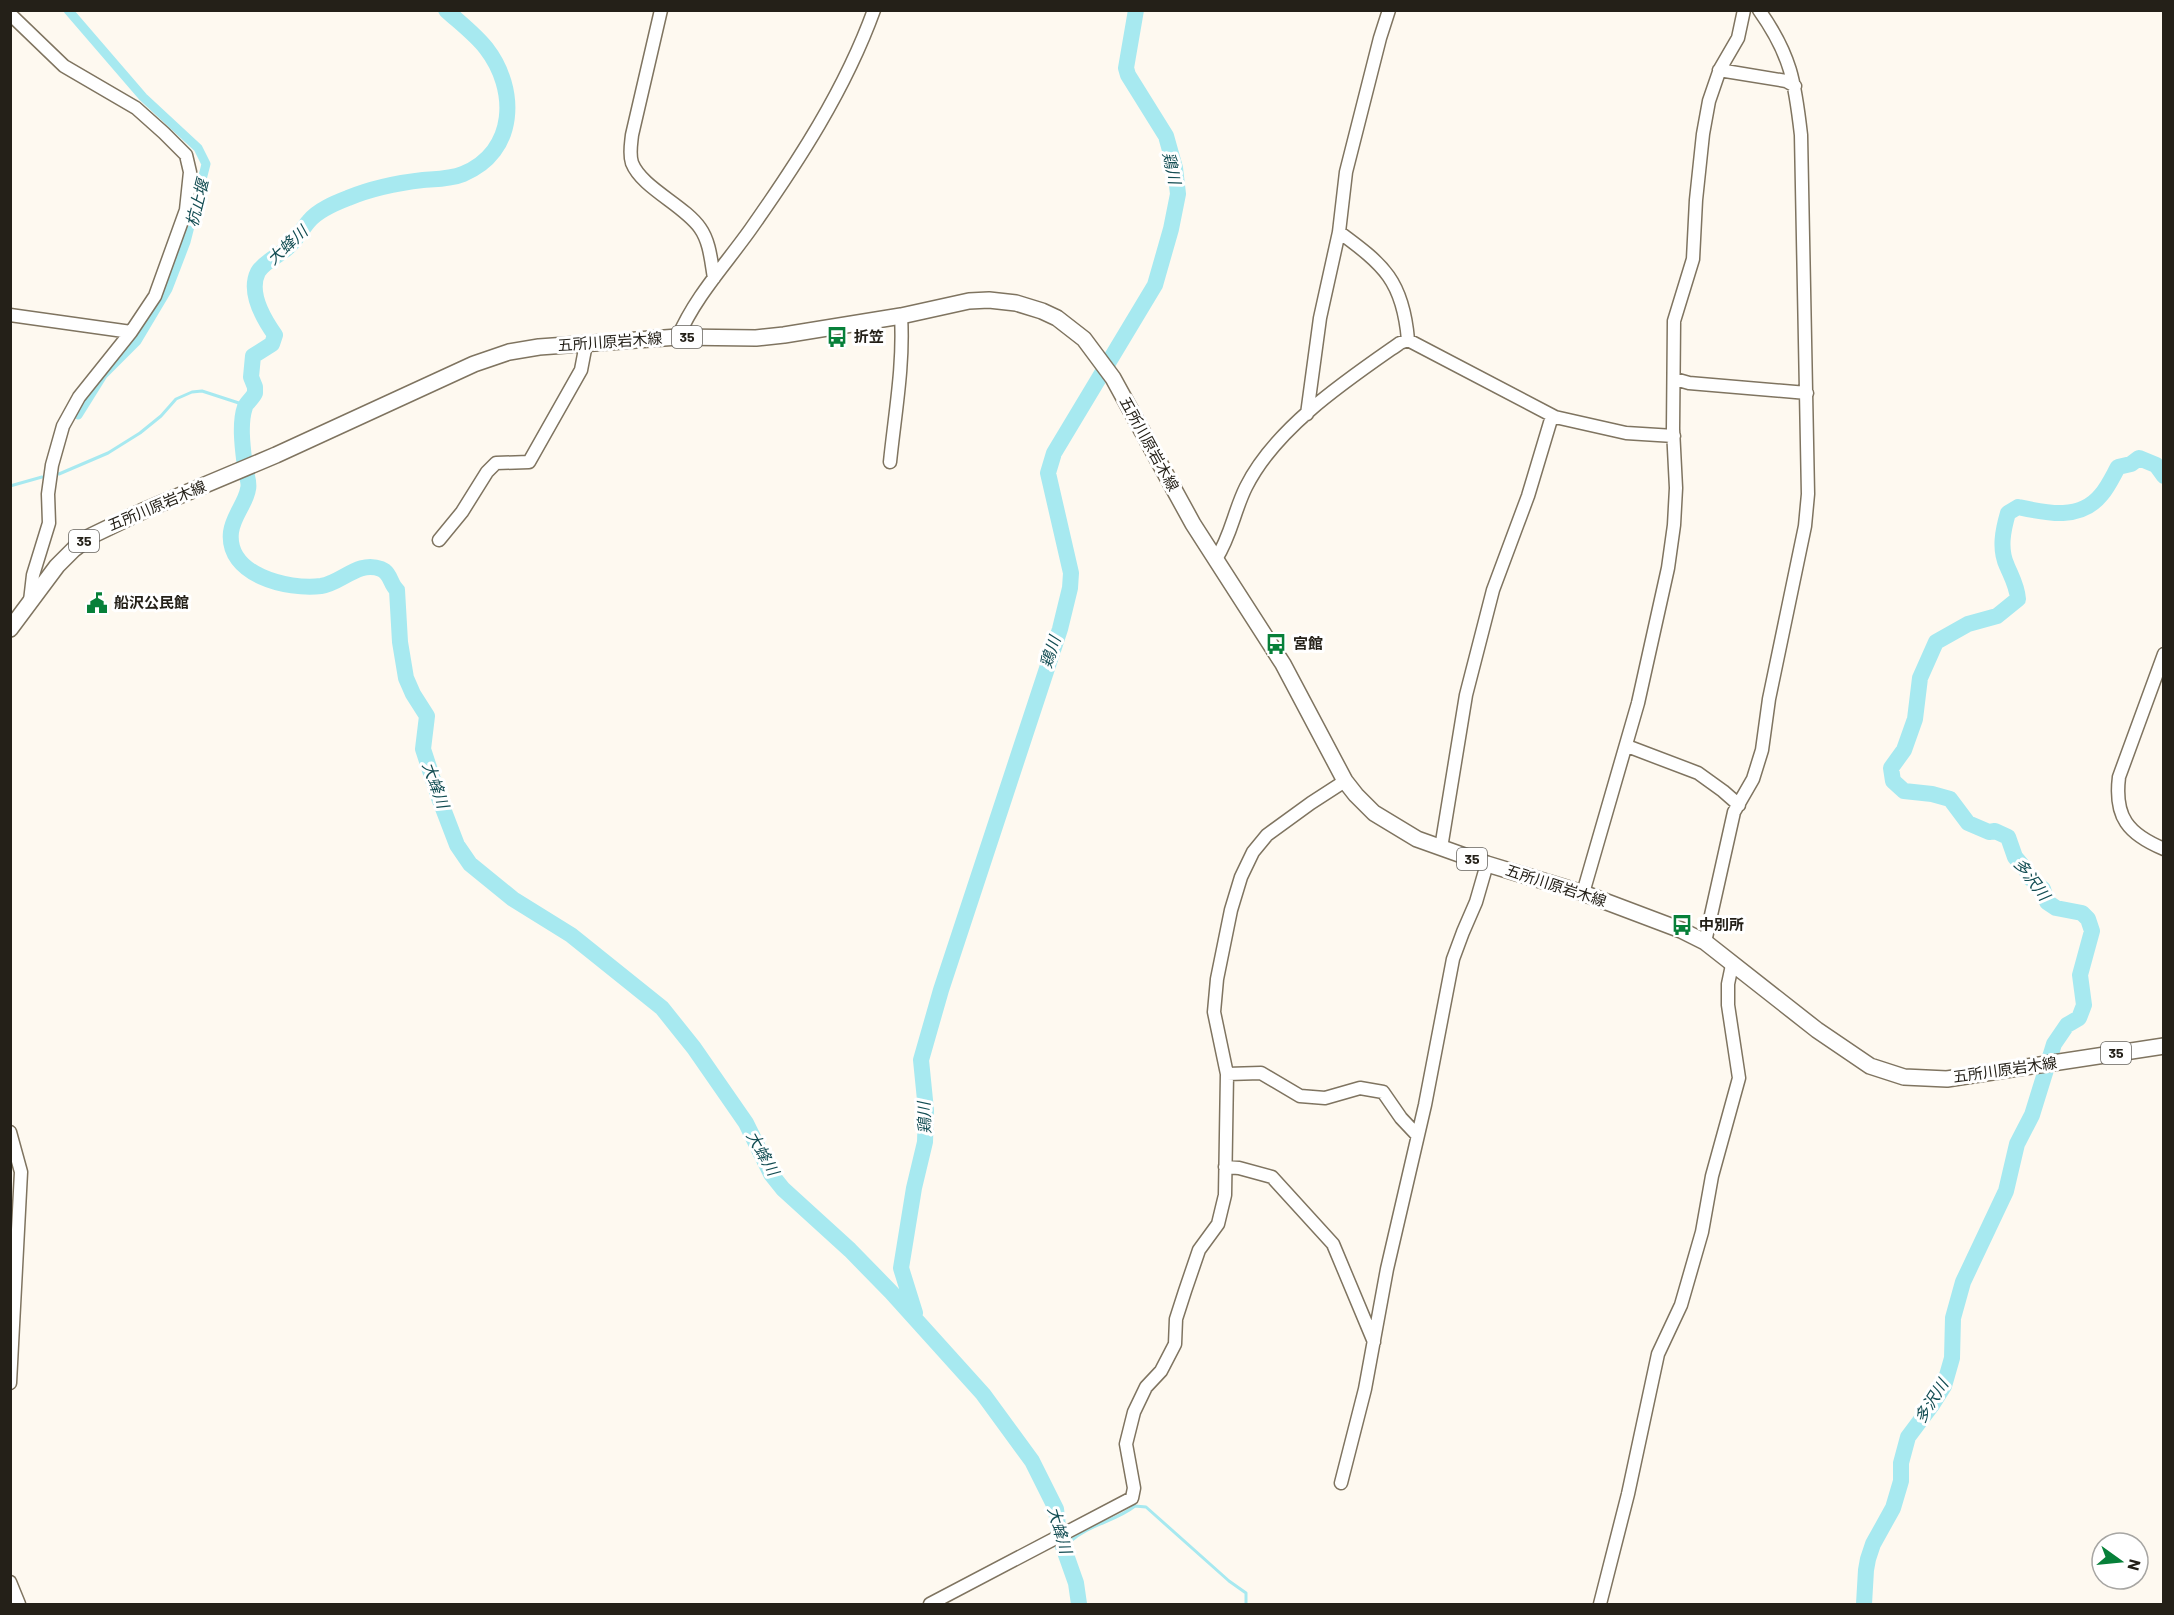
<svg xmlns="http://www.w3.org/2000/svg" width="2174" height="1615" font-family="Barlow,'Noto Sans JP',sans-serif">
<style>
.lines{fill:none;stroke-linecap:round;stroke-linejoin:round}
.stream{stroke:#a7e9f0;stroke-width:3}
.canal{stroke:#a7e9f0;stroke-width:9}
.river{stroke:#a7e9f0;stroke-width:16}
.minor-casing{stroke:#7f7460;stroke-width:15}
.major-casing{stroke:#7f7460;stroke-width:18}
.minor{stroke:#fff;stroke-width:12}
.major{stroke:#fff;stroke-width:15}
.labels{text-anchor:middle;stroke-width:6;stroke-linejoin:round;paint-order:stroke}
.shield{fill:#fff;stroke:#66635d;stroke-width:1.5}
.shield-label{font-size:14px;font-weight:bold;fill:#242018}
.poi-label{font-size:15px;font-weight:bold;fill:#242018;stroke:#fff;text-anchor:start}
.street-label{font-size:15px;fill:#242018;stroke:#fff}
.water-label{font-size:16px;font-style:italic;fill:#134d53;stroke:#fff}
</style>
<rect width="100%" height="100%" fill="#fef9f0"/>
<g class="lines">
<path class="stream" d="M 59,474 L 108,453 L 140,433 L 161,416 L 176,399 L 192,392 L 202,391 L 245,405
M 10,486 L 42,477
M 1056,1509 L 1065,1530
M 1068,1536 L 1071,1541 C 1088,1525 1116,1521 1135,1506 L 1146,1507 L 1229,1581 L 1246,1593 L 1246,1604"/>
<path class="canal" d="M 68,10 L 143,97 L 198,148 L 206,164 L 186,242 L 168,289 L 137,341 L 103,375 L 78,415"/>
<path class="river" d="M 446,10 C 459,22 475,34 486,48 C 518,89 517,152 463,174 C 451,179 436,179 423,180 C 397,183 372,188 348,198 C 335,203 318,210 309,221 C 301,230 296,241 286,249 C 278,256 264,262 258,272 C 248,292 263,318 275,335 L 272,344 L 253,356 L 251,377 L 255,387 L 255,393 C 253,398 246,403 245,407 C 239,424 243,450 245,467 C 246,474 250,483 248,489 C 246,503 233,516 231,532 C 226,575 287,590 321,586 C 342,583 358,560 381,569 C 391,573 390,584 397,590 L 400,642 L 406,678 L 413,694 L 427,716 L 423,749 L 439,798 L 457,845 L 470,864 L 513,899 L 571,935 L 662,1008 L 694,1048 L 746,1123 L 771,1174 L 783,1189 L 850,1250 L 891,1292 L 983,1394 L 1032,1461 L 1056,1509 L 1059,1535 L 1076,1583 L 1079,1604
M 915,1313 L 901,1268 L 914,1188 L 925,1142 L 926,1110 L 921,1060 L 941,990 L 1060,629 L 1070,588 L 1071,573 L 1048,473 L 1054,453 L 1155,285 L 1171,229 L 1178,194 L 1175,168 L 1166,136 L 1128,75 L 1126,68 L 1136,10
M 1864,1604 L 1866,1570 L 1868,1559 L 1873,1544 L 1893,1508 L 1901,1481 L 1901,1463 L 1908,1437 L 1932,1405 L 1944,1386 L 1952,1358 L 1953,1318 L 1963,1282 L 2006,1191 L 2017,1144 L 2032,1115 L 2054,1044 L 2067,1025 L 2079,1018 L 2084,1005 L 2080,975 L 2092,931 L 2088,919 L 2082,913 L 2056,908 L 2047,902 L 2043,889 L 2030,878 L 2026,870 L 2015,857 L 2008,837 L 1995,831 L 1989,832 L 1968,823 L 1950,799 L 1932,794 L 1904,791 L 1893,781 L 1891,768 L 1904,750 L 1915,719 L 1920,678 L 1936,642 L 1968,624 L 1997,616 L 2018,599 C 2017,586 2012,578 2007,566 C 1999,549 2003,530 2008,513 L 2018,507 C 2046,513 2080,521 2101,495 C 2108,487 2113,476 2118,467 L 2131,464 L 2139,458 L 2156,465 L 2164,476"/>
<defs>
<path id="minor" d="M 661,10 L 632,135 C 631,145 629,154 632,163 C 642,188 684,205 700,228 C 710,242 711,261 714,278
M 10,14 L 64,66 L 136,108 L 164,133 L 186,155 L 190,172 L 186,210 L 155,296 L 131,332 L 79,397 L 63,426 L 52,465 L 48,494 L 49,523 L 33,575 L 30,601
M 1719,70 L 1786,81 L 1795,86
M 1339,232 C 1384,265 1403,281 1408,340
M 10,315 L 131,332
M 678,337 C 695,297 725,265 750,230 C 798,162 845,90 874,10
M 1408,340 L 1555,417 L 1626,433 L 1674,436
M 1675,379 L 1689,383 L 1807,393
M 1307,414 L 1320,318 L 1339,232 L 1346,172 L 1380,38 L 1389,10
M 890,462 C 895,413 904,365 901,316
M 439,540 L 462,512 L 487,472 L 496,463 L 529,462 L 581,370 L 586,344
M 1216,559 C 1231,536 1234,511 1246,487 C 1276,427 1347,380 1400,343 L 1408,340
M 2164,654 L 2119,777 C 2114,817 2128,834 2164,849
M 1627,746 L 1698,773 L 1723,791 L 1739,805
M 1441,848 L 1466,695 L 1493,590 L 1528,496 L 1552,416
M 1583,893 L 1638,703 L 1668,568 L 1674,525 L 1676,488 L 1673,429 L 1674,321 L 1693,259 L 1696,200 L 1703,134 L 1709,101 L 1720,69 L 1738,38 L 1744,10
M 1705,942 L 1734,812 L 1753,779 L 1762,750 L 1769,699 L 1805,526 L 1808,494 L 1801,135 C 1795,82 1791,55 1759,10
M 1227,1074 L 1261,1073 L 1300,1096 L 1325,1098 L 1360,1088 L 1383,1092 L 1401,1118 L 1417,1135
M 10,1132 L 21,1172 L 10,1383
M 1225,1167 L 1239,1168 L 1272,1177 L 1333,1244 L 1374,1342
M 1341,1483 L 1365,1389 L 1387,1269 L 1425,1105 L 1453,959 L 1463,932 L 1476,902 L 1487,864
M 10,1582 L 19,1604
M 930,1604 L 1132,1498 L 1134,1488 L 1126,1444 L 1134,1412 L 1146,1387 L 1161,1371 L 1175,1344 L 1176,1319 L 1185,1291 L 1199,1250 L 1218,1224 L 1225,1195 L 1227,1074 L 1214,1012 L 1217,979 L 1231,910 L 1241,877 L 1253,852 L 1267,835 L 1311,803 L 1345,781
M 1600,1604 L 1628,1494 L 1658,1354 L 1681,1305 L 1702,1232 L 1712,1176 L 1739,1078 L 1728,1005 L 1728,984 L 1732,965"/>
<path id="major" d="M 10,629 L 57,566 L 74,549 L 91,536 L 143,511 L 276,455 L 474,364 L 509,352 L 539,347 L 678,337 L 756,338 L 784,335 L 901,316 L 969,301 L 989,300 L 1016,303 L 1042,311 L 1057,318 L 1084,339 L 1113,378 L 1193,524 L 1283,664 L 1345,781 L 1356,795 L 1374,813 L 1417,839 L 1487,864 L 1583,893 L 1681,930 L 1705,942 L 1817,1030 L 1870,1066 L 1904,1077 L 1947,1079 L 2164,1046"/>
</defs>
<use href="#minor" class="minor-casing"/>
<use href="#major" class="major-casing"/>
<use href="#minor" class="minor"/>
<use href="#major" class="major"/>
</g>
<defs>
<symbol id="bus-bare" viewBox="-9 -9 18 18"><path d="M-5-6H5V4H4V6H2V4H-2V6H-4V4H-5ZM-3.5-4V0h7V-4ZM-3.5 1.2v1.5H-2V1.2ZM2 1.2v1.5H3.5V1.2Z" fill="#078039" stroke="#fff" stroke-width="2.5" paint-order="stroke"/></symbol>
<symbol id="civic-bare" viewBox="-9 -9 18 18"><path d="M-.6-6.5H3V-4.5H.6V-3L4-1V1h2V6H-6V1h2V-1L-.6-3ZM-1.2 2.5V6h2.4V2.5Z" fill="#078039" stroke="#fff" stroke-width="2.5" paint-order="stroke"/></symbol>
</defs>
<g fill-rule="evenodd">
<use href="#bus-bare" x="822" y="322" width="30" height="30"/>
<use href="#civic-bare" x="82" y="588" width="30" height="30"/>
<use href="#bus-bare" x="1261" y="629" width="30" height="30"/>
<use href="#bus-bare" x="1667" y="910" width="30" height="30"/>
</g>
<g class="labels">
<g class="shield">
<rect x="672" y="326" width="30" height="22" rx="4.5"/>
<rect x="69" y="530" width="30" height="22" rx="4.5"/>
<rect x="1457" y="848" width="30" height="22" rx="4.5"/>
<rect x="2101" y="1042" width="30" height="22" rx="4.5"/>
</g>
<g class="shield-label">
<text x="687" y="342">35</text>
<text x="84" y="546">35</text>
<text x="1472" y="864">35</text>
<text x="2116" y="1058">35</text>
</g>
<g class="poi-label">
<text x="854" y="342">折笠</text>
<text x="114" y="608">船沢公民館</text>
<text x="1293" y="649">宮館</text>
<text x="1699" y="930">中別所</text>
</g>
<g class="street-label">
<text transform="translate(610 342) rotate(-4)" y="5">五所川原岩木線</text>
<text transform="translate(1149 444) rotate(61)" y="5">五所川原岩木線</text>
<text transform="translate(157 506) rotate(-23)" y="5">五所川原岩木線</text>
<text transform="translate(1556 886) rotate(18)" y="5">五所川原岩木線</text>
<text transform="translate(2005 1070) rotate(-8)" y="5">五所川原岩木線</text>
</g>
<g class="water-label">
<text transform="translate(1172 168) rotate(78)" y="6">鶏川</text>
<text transform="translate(197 203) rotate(-76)" y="6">杭止堰</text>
<text transform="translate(287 245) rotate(-43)" y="6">大蜂川</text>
<text transform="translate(1050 652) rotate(-72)" y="6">鶏川</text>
<text transform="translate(436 785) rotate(70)" y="6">大蜂川</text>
<text transform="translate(2032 879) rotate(53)" y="6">多沢川</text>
<text transform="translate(924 1118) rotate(-92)" y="6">鶏川</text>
<text transform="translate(763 1153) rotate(61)" y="6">大蜂川</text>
<text transform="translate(1931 1401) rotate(-58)" y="6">多沢川</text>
<text transform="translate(1060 1530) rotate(74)" y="6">大蜂川</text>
</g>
</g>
<rect width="2174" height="1615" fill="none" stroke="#242018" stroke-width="24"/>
<g transform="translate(2120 1561) rotate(105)"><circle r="28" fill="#ffffff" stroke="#a7a6a3" stroke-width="1.5"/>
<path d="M0-4.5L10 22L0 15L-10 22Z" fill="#078039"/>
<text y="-9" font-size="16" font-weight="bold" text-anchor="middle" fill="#242018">N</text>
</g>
</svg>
